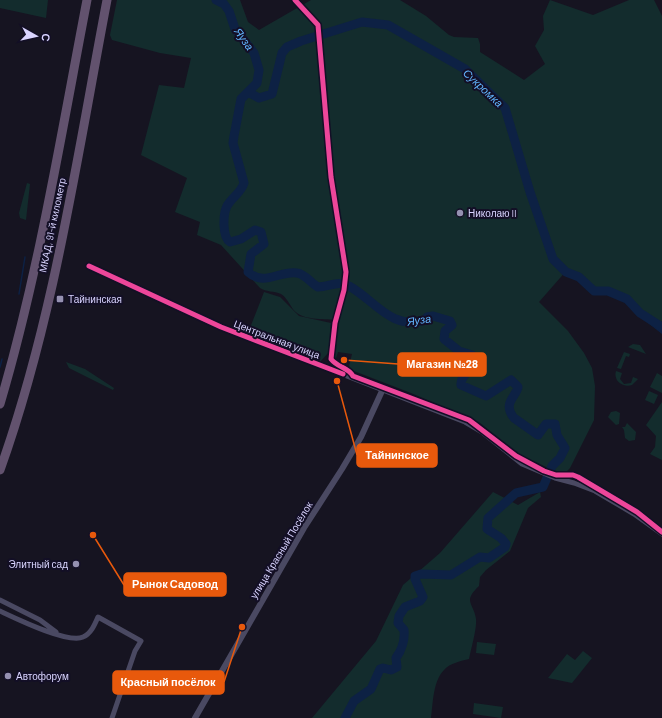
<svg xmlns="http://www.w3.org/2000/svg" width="662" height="718" font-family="Barlow,sans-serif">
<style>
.green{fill:#132c2d}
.water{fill:#0d2144}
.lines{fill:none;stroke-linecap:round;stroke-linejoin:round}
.stream{stroke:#0d2144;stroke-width:1.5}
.river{stroke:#0d2144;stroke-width:9}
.minor{stroke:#4a4962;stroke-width:5}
.tertiary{stroke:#4a4962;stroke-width:6}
.trunk{stroke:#62526e;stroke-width:9}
.cycleway-casing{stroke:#130f26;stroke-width:8}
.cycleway{stroke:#ed469a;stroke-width:5}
.poi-dot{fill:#9591b1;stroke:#130f26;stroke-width:1.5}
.labels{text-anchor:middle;stroke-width:4;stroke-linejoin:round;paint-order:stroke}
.poi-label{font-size:10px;fill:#d9d4ff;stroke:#130f26;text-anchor:start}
.street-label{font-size:10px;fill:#d9d4ff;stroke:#130f26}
.water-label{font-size:11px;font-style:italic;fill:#62b6ff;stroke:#130f26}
.leader{fill:none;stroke:#e8590c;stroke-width:1.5}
.callout-dot{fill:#e8590c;stroke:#130f26;stroke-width:1.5}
.callout{fill:#e8590c;stroke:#e8590c;stroke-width:1.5}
.callout-label{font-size:11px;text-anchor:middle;font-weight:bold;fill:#fff}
</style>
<rect width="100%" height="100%" fill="#161421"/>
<path class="green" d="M 0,0 L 48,0 L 46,18 L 0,8 Z
M 117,0 L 240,0 L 248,22 L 259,30 L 311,0 L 400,0 L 426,16 L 449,35 L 454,37 L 478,38 L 480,44 L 480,52 L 524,80 L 545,64 L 535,46 L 544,30 L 543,16 L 550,0 L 593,15 L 629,0 L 654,0 L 662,16 L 662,322 L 640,311 L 635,303 L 628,298 L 610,289 L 595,289 L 580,276 L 567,270 L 539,302 L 568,331 L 584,353 L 592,368 L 595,386 L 594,420 L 570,468 L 567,471 L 558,473 L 546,467 L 517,453 L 480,423 L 411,393 L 354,371 L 349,366 L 352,354 L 338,352 L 336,358 L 334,357 L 337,320 C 326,319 306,320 297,313 C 290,308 289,299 281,294 C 274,291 266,292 260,288 L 221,245 L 197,235 L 200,222 L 175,212 L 187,178 L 141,155 L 159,85 L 184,88 L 191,58 L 160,53 L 112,40 L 110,35 Z
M 27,183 L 30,184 L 26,220 L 20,218 L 19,213 Z
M 264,292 L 280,297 L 299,316 L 331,323 L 329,352 L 320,362 L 248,336 L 248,333 Z
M 633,344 L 640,345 L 646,354 L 628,347 Z
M 624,352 L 630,354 L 629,357 L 626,356 L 621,369 L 617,368 Z
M 66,362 L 85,369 L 114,388 L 113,390 L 69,368 Z
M 616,371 L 622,373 L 620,379 L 624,384 L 631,383 L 633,377 L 638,379 L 632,385 C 623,388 613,381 616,371 Z
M 657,373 L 662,376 L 662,393 L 650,387 Z
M 649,391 L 658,395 L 654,404 L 645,400 Z
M 662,402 L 662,460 L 650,454 L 655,447 L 656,436 L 646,425 Z
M 616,411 L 620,413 L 619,424 L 616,425 L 608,417 L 611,412 Z
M 627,423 L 636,432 L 635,440 L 629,441 L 625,438 L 624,430 L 622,427 L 625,427 Z
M 493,492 L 518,505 L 540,492 L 541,497 L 528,508 L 510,551 L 486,570 L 480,577 L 479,586 C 462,602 474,603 476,619 C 477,629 471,648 469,659 C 461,661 450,663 444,670 C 433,681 433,703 431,718 L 312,718 L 376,641 L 403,585 L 440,553 Z
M 477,642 L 496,644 L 494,655 L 476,653 Z
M 583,651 L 592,658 L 572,683 L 548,678 L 567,654 L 575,660 Z
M 474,703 L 503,707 L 501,718 L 473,714 Z"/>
<path class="water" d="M 638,309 L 648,318 L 662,323 L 662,334 L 648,323 Z"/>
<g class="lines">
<path class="stream" d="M 19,294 L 25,257
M 0,367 L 2,359"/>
<path class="river" d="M 216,0 L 224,4 L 229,11 L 235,29 L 254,53 L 259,70 L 257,83 L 241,99 L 234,136 L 233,143 L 244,183 C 241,193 232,197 227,206 C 223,214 222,237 230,242 L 241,239 L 255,230 L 261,232 L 264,244 L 251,254 L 248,272 C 264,287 280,270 297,273 C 305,274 311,283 318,287 C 329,287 339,280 349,286 C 376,301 390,330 425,320 L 427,317 L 433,316 L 450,321 L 452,325 L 445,331 L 444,339 L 459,351 L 472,355 L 476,360 C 474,370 460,374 461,385 L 486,396 L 511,380 L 518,387 C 516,397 502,403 514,418 L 538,435 L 546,424 L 555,424 L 557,435 L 565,448 L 560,458 L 552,466 L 543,487 L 516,493 L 488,518 L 487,529 L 501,538 L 506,544 L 505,547 L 489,558 L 480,557 L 451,575 L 421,574 L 415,576 L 415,579 L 423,597 L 420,601 L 405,607 L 399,616 L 398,623 L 404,630 C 405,639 402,650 396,658 L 397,667 L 391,670 L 383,668 L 380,669 L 371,689 L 354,701 L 345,718
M 248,92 L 259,98 L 272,94 L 282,53 L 287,47 L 301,41 L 362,22 L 388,25 L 465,69 L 505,108 L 530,192 L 553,259 L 566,272 L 579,277 L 594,291 L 608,291 L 627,299 L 640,313 L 662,327"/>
<path class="minor" d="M 89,266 L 221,327 L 465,422 L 482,432 L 522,464 L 555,478 L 574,483 L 595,491 L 634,514 L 662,534
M 0,600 L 40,620 L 56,632
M 0,611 C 15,618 68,644 83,637 C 91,634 95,624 98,617 L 141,641 L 135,651 L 112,718"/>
<path class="tertiary" d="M 195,718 L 304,528 L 342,469 L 361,437 L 382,391"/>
<path class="trunk" d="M 0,404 C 39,272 61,135 87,0
M 0,470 C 54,319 77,157 107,0"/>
<defs>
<path id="cycleway" d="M 295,0 L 318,25 L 331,177 L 346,272 L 344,290 L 335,323 L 331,359 C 338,368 348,367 353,376 L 469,420 L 516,456 L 544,471 L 556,475 L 573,475 L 578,477 L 637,512 L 662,532
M 89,266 L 221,327 L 343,374"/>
</defs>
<use href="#cycleway" class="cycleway-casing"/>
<use href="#cycleway" class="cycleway"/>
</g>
<g class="poi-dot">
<circle cx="460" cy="213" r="4"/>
<rect x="56" y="295" width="8" height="8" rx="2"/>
<circle cx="76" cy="564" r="4"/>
<circle cx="8" cy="676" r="4"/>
</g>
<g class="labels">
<g class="poi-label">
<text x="468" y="217">Николаю II</text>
<text x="68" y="303">Тайнинская</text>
<text x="68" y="568" text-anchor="end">Элитный сад</text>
<text x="16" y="680">Автофорум</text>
</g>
<g class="street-label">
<text transform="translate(52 225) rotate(-78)" y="4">МКАД, 91-й километр</text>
<text transform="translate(277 339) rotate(21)" y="4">Центральная улица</text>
<text transform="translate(281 550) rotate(-59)" y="4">улица Красный Посёлок</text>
</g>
<g class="water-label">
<text transform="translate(244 39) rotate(55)" y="4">Яуза</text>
<text transform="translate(483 88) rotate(43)" y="4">Сукромка</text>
<text transform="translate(419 320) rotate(-8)" y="4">Яуза</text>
</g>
</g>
<path class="leader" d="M344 360L398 364M337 381L357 455M93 535L124 585M242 627L224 682"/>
<g class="callout-dot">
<circle cx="344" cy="360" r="4"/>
<circle cx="337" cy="381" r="4"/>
<circle cx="93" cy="535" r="4"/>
<circle cx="242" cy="627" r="4"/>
</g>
<g class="callout">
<rect x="398" y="353" width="88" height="23" rx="4"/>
<rect x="357" y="444" width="80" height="23" rx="4"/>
<rect x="124" y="573" width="102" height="23" rx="4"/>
<rect x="113" y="671" width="111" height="23" rx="4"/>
</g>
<g class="callout-label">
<text x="442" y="368">Магазин №28</text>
<text x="397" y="459">Тайнинское</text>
<text x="175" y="588">Рынок Садовод</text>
<text x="168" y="686">Красный посёлок</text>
</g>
<g transform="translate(36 36) rotate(98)" stroke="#130f26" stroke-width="3" paint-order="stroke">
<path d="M0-3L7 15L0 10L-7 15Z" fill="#d9d4ff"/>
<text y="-6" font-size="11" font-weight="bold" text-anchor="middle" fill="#d9d4ff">С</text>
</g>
</svg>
